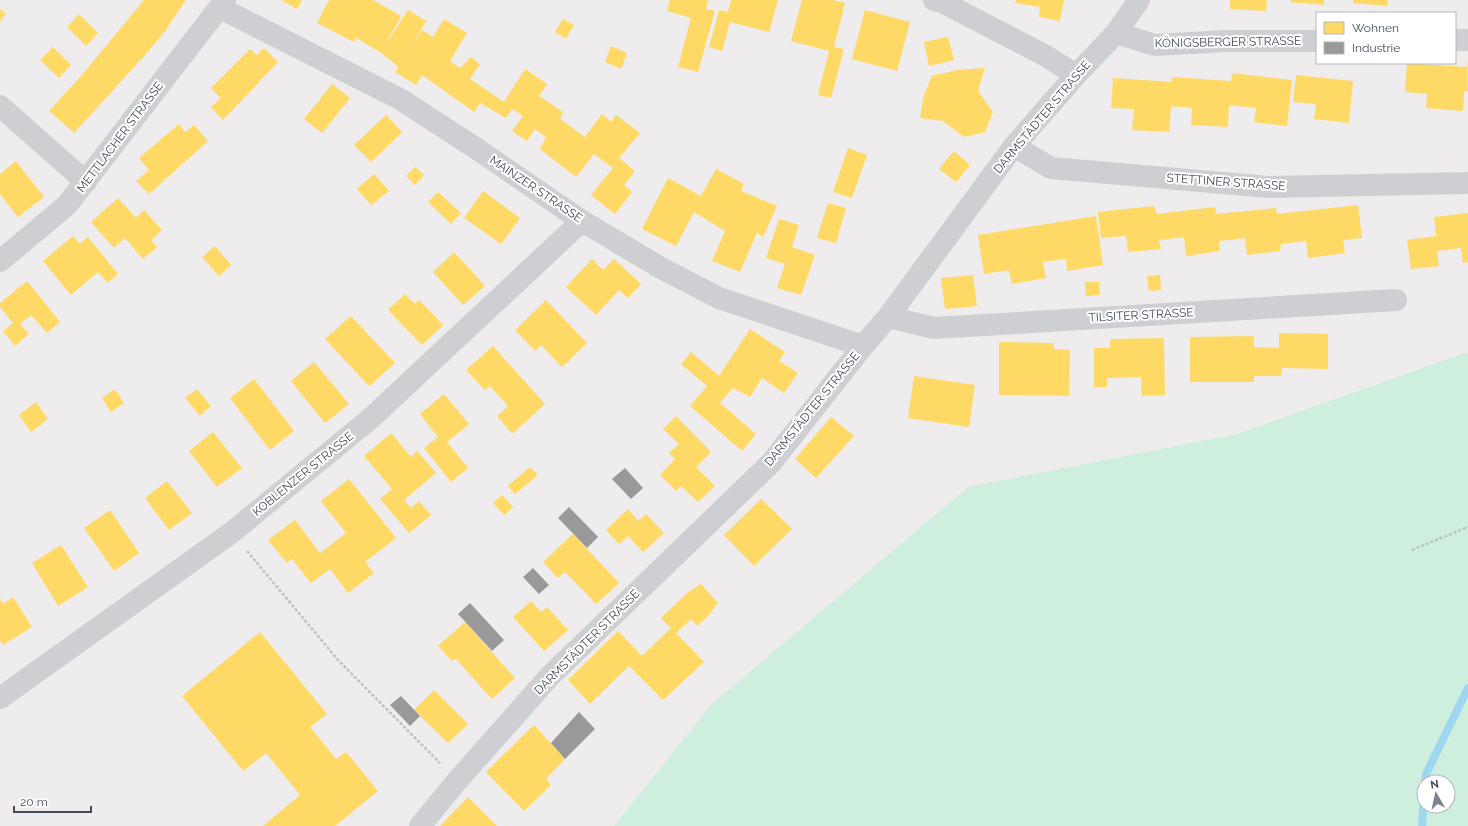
<svg xmlns="http://www.w3.org/2000/svg" width="1468" height="826" font-family="Raleway,sans-serif">
<style>
.green{fill:#ceefde;fill-rule:evenodd}
.homes{fill:#ffd966}
.industry{fill:#999}
.lines{fill:none;stroke-linecap:round;stroke-linejoin:round}
.stream{stroke:#9fd7f1;stroke-width:8}
.path{stroke:#b7c4c2;stroke-width:2.5;stroke-dasharray:3 2;stroke-linecap:butt}
.street{stroke:#cdcfd2;stroke-width:22}
.labels{text-anchor:middle;stroke-width:4;stroke-linejoin:round;paint-order:stroke}
.street-label{font-size:12px;fill:#424c5a;stroke:#fff}
</style>
<rect width="100%" height="100%" fill="#eeecec"/>
<path class="green" d="M 1468,352 L 1468,826 L 614,826 L 712,704 L 968,487 L 1237,434 ZM 1424,782 L 1448,782 L 1448,806 L 1424,806 Z"/>
<path class="homes" d="M 144,0 L 186,0 L 165,31 L 146,54 L 74,133 L 49,111 L 81,76 Z
M 281,0 L 302,0 L 297,9 Z
M 329,0 L 373,0 L 401,16 L 384,47 L 408,10 L 426,21 L 408,53 L 422,30 L 433,37 L 444,19 L 467,33 L 450,61 L 460,68 L 471,57 L 480,64 L 470,79 L 504,102 L 525,69 L 547,84 L 539,96 L 563,112 L 560,119 L 585,137 L 602,114 L 611,122 L 616,115 L 640,133 L 619,158 L 635,171 L 624,185 L 632,192 L 615,214 L 591,195 L 613,168 L 594,154 L 576,177 L 540,149 L 546,137 L 535,129 L 527,141 L 512,131 L 523,116 L 512,109 L 506,118 L 480,103 L 474,112 L 422,75 L 416,85 L 395,72 L 399,67 L 380,52 L 356,38 L 354,42 L 317,23 Z
M 670,0 L 708,0 L 706,9 L 715,11 L 698,72 L 678,67 L 691,18 L 667,11 Z
M 731,0 L 778,0 L 769,32 L 730,22 L 722,51 L 709,47 L 719,10 L 728,12 Z
M 802,0 L 833,0 L 845,3 L 834,47 L 844,49 L 831,98 L 818,95 L 829,51 L 791,41 Z
M 1016,0 L 1064,0 L 1060,21 L 1039,17 L 1040,7 L 1015,3 Z
M 1230,0 L 1267,0 L 1266,11 L 1230,9 Z
M 1291,0 L 1324,0 L 1324,5 L 1290,2 Z
M 1353,0 L 1388,0 L 1387,6 L 1353,3 Z
M 0,9 L 6,14 L 0,21 Z
M 865,10 L 910,22 L 897,71 L 852,59 Z
M 79,14 L 98,33 L 86,46 L 67,27 Z
M 563,19 L 574,25 L 566,39 L 555,32 Z
M 948,37 L 954,60 L 929,66 L 924,42 Z
M 611,46 L 627,53 L 621,69 L 605,62 Z
M 53,47 L 71,65 L 59,78 L 40,60 Z
M 264,48 L 278,62 L 223,120 L 211,107 L 221,98 L 211,88 L 250,49 L 257,55 Z
M 1467,62 L 1468,91 L 1464,91 L 1463,111 L 1426,108 L 1427,94 L 1405,92 L 1407,63 L 1466,67 Z
M 985,68 L 978,91 L 993,112 L 985,132 L 964,137 L 943,121 L 920,118 L 924,95 L 932,76 L 957,70 Z
M 1233,73 L 1292,80 L 1287,126 L 1254,122 L 1256,108 L 1229,105 L 1228,127 L 1191,125 L 1192,108 L 1171,106 L 1169,132 L 1132,130 L 1134,109 L 1111,108 L 1113,78 L 1172,82 L 1172,77 L 1231,81 Z
M 1296,75 L 1353,81 L 1349,123 L 1314,119 L 1316,104 L 1293,102 Z
M 332,84 L 350,98 L 322,133 L 304,119 Z
M 386,115 L 402,132 L 371,162 L 354,145 Z
M 179,124 L 185,132 L 194,125 L 208,141 L 149,194 L 136,181 L 149,170 L 139,158 Z
M 848,148 L 867,155 L 852,198 L 833,192 Z
M 954,151 L 970,165 L 956,182 L 939,169 Z
M 16,161 L 44,197 L 18,217 L 0,194 L 0,174 Z
M 415,167 L 424,175 L 415,185 L 406,176 Z
M 716,169 L 744,184 L 741,191 L 777,206 L 763,237 L 757,233 L 740,272 L 712,261 L 725,231 L 694,212 L 676,246 L 642,229 L 668,178 L 701,196 Z
M 374,174 L 389,191 L 371,205 L 357,189 Z
M 483,191 L 520,218 L 501,244 L 464,218 Z
M 438,192 L 461,213 L 451,224 L 428,202 Z
M 118,198 L 136,218 L 144,210 L 162,230 L 151,240 L 157,247 L 143,259 L 125,238 L 114,248 L 91,222 Z
M 828,203 L 846,208 L 836,243 L 817,238 Z
M 1358,205 L 1362,238 L 1343,240 L 1345,253 L 1308,258 L 1306,241 L 1281,244 L 1280,251 L 1247,255 L 1245,238 L 1219,241 L 1220,251 L 1186,256 L 1184,237 L 1159,240 L 1161,249 L 1128,252 L 1126,236 L 1101,238 L 1098,212 L 1154,206 L 1157,214 L 1215,207 L 1216,214 L 1276,208 L 1277,214 Z
M 1468,213 L 1468,262 L 1463,263 L 1461,248 L 1437,251 L 1439,266 L 1411,269 L 1407,240 L 1436,236 L 1434,217 Z
M 1096,216 L 1103,265 L 1067,271 L 1066,259 L 1043,262 L 1046,278 L 1012,284 L 1009,270 L 984,274 L 978,235 Z
M 779,219 L 799,225 L 792,247 L 815,255 L 801,295 L 777,288 L 785,264 L 766,258 Z
M 73,236 L 80,244 L 88,237 L 118,274 L 107,283 L 98,272 L 71,295 L 43,261 Z
M 215,246 L 231,265 L 219,276 L 202,257 Z
M 454,252 L 485,286 L 463,305 L 433,272 Z
M 592,259 L 603,270 L 614,259 L 641,284 L 628,298 L 619,290 L 596,315 L 566,287 Z
M 973,275 L 977,306 L 945,309 L 941,278 Z
M 1160,275 L 1161,290 L 1149,291 L 1147,276 Z
M 27,281 L 60,322 L 47,333 L 31,315 L 20,324 L 29,334 L 15,346 L 3,331 L 13,323 L 0,307 L 0,303 Z
M 1085,282 L 1099,282 L 1100,295 L 1086,296 Z
M 405,294 L 415,304 L 419,300 L 443,325 L 422,345 L 388,310 Z
M 546,300 L 587,343 L 562,367 L 541,345 L 535,351 L 515,330 Z
M 351,316 L 395,363 L 369,386 L 325,339 Z
M 750,329 L 785,352 L 779,361 L 798,373 L 784,393 L 762,378 L 750,397 L 733,388 L 720,403 L 756,434 L 742,451 L 690,406 L 707,386 L 681,364 L 691,352 L 719,376 Z
M 1279,333 L 1328,334 L 1328,369 L 1282,368 L 1281,376 L 1254,376 L 1254,382 L 1190,382 L 1190,337 L 1254,336 L 1254,347 L 1279,348 Z
M 1164,338 L 1165,395 L 1142,396 L 1141,377 L 1107,378 L 1107,387 L 1094,387 L 1094,348 L 1110,348 L 1110,339 Z
M 999,342 L 1054,343 L 1054,349 L 1070,350 L 1069,396 L 999,395 Z
M 493,346 L 545,404 L 512,434 L 497,416 L 508,406 L 490,386 L 485,390 L 466,370 Z
M 314,362 L 349,404 L 325,423 L 291,381 Z
M 914,376 L 975,385 L 969,427 L 908,418 Z
M 254,379 L 294,431 L 270,450 L 230,398 Z
M 115,389 L 124,403 L 111,412 L 102,398 Z
M 197,389 L 211,406 L 200,416 L 185,398 Z
M 444,394 L 469,424 L 447,442 L 468,468 L 451,482 L 424,448 L 438,437 L 420,414 Z
M 36,402 L 48,419 L 31,432 L 19,415 Z
M 676,416 L 711,452 L 696,467 L 715,486 L 698,502 L 681,486 L 676,491 L 660,475 L 675,459 L 669,453 L 679,444 L 663,429 Z
M 831,417 L 854,436 L 816,478 L 795,459 Z
M 213,432 L 242,468 L 217,487 L 189,451 Z
M 391,433 L 411,457 L 417,451 L 436,473 L 404,500 L 411,508 L 419,501 L 431,515 L 409,533 L 380,499 L 392,489 L 364,456 Z
M 530,467 L 538,475 L 515,494 L 508,486 Z
M 349,479 L 396,538 L 365,562 L 374,573 L 348,593 L 330,569 L 311,583 L 292,559 L 287,563 L 268,540 L 295,520 L 320,553 L 332,544 L 346,533 L 321,501 Z
M 167,481 L 192,513 L 169,530 L 145,498 Z
M 502,495 L 513,507 L 504,515 L 493,503 Z
M 761,499 L 792,529 L 754,566 L 724,535 Z
M 628,509 L 638,521 L 646,514 L 664,533 L 643,552 L 628,536 L 619,544 L 606,530 Z
M 110,510 L 139,553 L 114,571 L 84,528 Z
M 573,534 L 619,583 L 596,604 L 565,572 L 558,578 L 543,562 Z
M 61,545 L 88,587 L 58,606 L 32,563 Z
M 701,584 L 718,603 L 708,616 L 697,626 L 691,619 L 676,633 L 704,662 L 663,700 L 629,666 L 590,704 L 568,680 L 618,631 L 642,656 L 671,628 L 661,618 L 687,593 Z
M 13,597 L 32,627 L 3,645 L 0,640 L 0,598 L 3,604 Z
M 531,601 L 541,612 L 547,607 L 568,630 L 544,651 L 513,617 Z
M 465,622 L 515,678 L 492,699 L 455,658 L 452,661 L 438,646 Z
M 260,632 L 327,714 L 310,727 L 336,759 L 346,752 L 378,791 L 335,826 L 263,826 L 300,795 L 266,753 L 243,771 L 182,696 Z
M 434,690 L 468,724 L 448,743 L 414,710 Z
M 534,725 L 565,759 L 546,779 L 551,785 L 524,811 L 486,772 Z
M 468,797 L 497,826 L 440,826 Z"/>
<path class="industry" d="M 625,468 L 643,488 L 631,499 L 612,479 Z
M 569,507 L 598,537 L 587,548 L 558,518 Z
M 533,568 L 549,585 L 539,594 L 523,577 Z
M 470,603 L 504,640 L 492,651 L 458,614 Z
M 401,696 L 420,716 L 410,726 L 390,705 Z
M 579,712 L 595,729 L 565,759 L 551,743 Z"/>
<g class="lines">
<path class="stream" d="M 1425,782 L 1426,774 L 1468,688
M 1422,826 L 1424,798"/>
<path class="path" d="M 1412,550 L 1468,527
M 247,551 L 338,660 L 440,763"/>
<path class="street" d="M 934,0 L 942,2 L 1046,56 L 1076,75
M 220,8 L 400,99 L 474,147 L 582,221 L 661,268 L 719,298 L 863,346
M 1116,33 L 1155,45 L 1227,41 L 1317,41
M 1455,40 L 1468,40
M 0,106 L 86,182
M 1014,146 L 1051,168 L 1269,187 L 1468,183
M 0,261 L 67,205 L 225,0
M 888,317 L 934,328 L 1396,300
M 0,698 L 231,533 L 370,419 L 582,221
M 420,826 L 457,781 L 549,677 L 771,463 L 863,346 L 888,317 L 1014,146 L 1076,75 L 1116,33 L 1139,0"/>
</g>
<g class="labels">
<g class="street-label">
<text transform="translate(1228 42) rotate(-1)" y="4">KÖNIGSBERGER STRASSE</text>
<text transform="translate(1042 117) rotate(-50)" y="4">DARMSTÄDTER STRASSE</text>
<text transform="translate(120 137) rotate(-53)" y="4">METTLACHER STRASSE</text>
<text transform="translate(1226 182) rotate(4)" y="4">STETTINER STRASSE</text>
<text transform="translate(536 189) rotate(34)" y="4">MAINZER STRASSE</text>
<text transform="translate(1141 315) rotate(-3)" y="4">TILSITER STRASSE</text>
<text transform="translate(812 409) rotate(-51)" y="4">DARMSTÄDTER STRASSE</text>
<text transform="translate(303 474) rotate(-39)" y="4">KOBLENZER STRASSE</text>
<text transform="translate(587 642) rotate(-45)" y="4">DARMSTÄDTER STRASSE</text>
</g>
</g>
<rect x="1316" y="12" width="140" height="52" fill="#ffffff" stroke="#b3b7bd"/>
<rect x="1324" y="22" width="20" height="12" fill="#ffd966" stroke="#b3b7bd"/>
<text x="1352" y="32" font-size="12" fill="#424c5a">Wohnen</text>
<rect x="1324" y="42" width="20" height="12" fill="#999999" stroke="#b3b7bd"/>
<text x="1352" y="52" font-size="12" fill="#424c5a">Industrie</text>
<g transform="translate(1436 794) rotate(351)"><circle r="19" fill="#ffffff" stroke="#b3b7bd"/>
<path d="M0-3L7 15L0 10L-7 15Z" fill="#7e848d"/>
<text y="-6" font-size="11" font-weight="bold" text-anchor="middle" fill="#424c5a">N</text>
</g>
<path d="M14 806v6h77v-6" fill="none" stroke="#424c5a" stroke-width="2"/>
<text x="20" y="806" font-size="12" fill="#424c5a" stroke="#ffffff" stroke-width="3" paint-order="stroke">20 m</text>
</svg>
